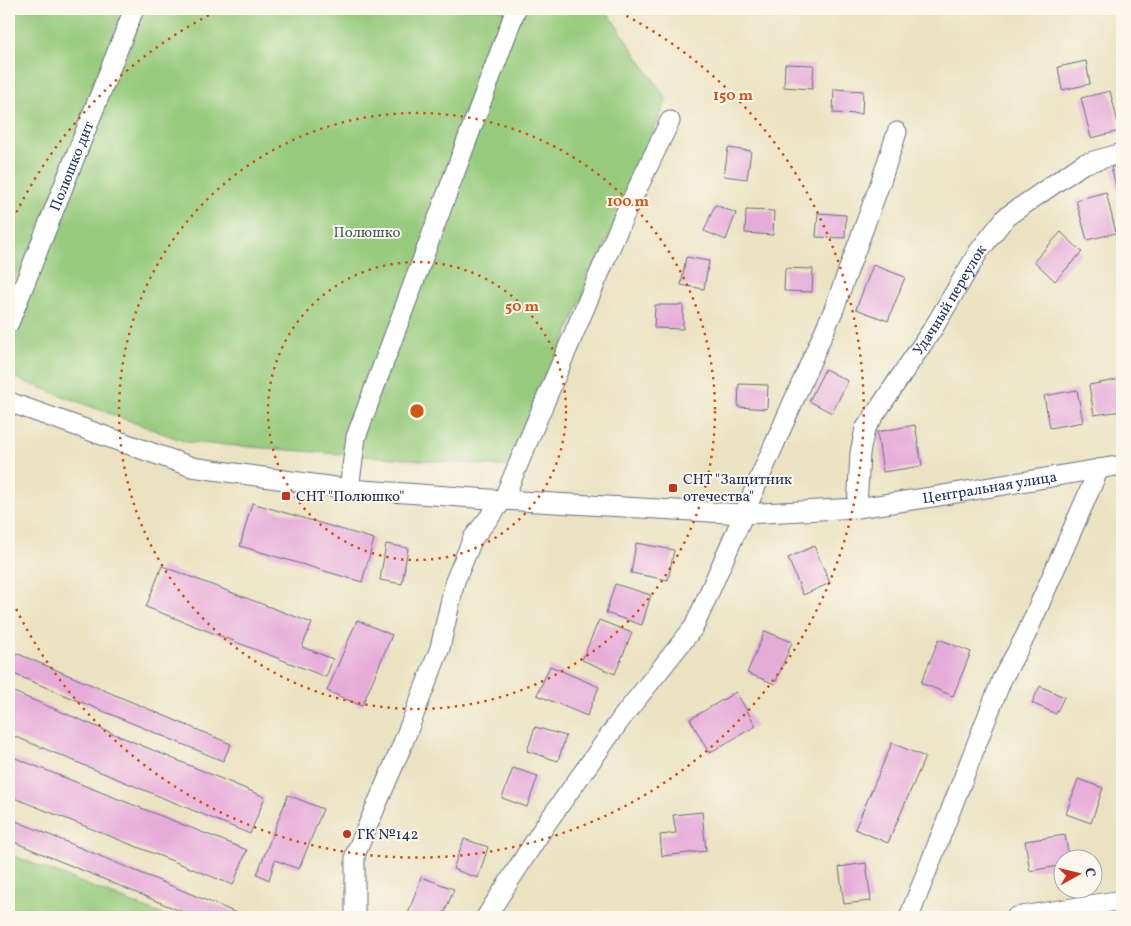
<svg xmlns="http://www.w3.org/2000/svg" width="1131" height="926" font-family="Vollkorn,serif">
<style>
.green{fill:#96ca7b;stroke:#587c6c}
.building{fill:#e6acd9}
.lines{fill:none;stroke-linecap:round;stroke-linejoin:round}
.street-casing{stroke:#646e81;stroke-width:21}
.street{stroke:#fff;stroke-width:19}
.ring{fill:none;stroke:#d45514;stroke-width:2.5;stroke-dasharray:2.5 5}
.poi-dot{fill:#c8321e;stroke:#fbf7ec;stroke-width:2}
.labels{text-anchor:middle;stroke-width:4;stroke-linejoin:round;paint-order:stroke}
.street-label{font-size:15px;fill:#1b2f5e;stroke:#fbf7ec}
.park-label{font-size:15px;fill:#405e67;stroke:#fbf7ec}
.poi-label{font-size:15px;fill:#1b2f5e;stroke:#fbf7ec;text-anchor:start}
.centre{fill:#d45514;stroke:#fbf7ec;stroke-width:2.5}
.ring-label{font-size:15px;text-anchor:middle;font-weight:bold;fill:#d45514;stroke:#fbf7ec;stroke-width:4;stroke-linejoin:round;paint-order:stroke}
</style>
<rect width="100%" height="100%" fill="#fbf7ec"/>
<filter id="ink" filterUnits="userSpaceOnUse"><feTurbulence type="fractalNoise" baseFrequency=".02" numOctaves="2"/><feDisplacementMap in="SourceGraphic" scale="10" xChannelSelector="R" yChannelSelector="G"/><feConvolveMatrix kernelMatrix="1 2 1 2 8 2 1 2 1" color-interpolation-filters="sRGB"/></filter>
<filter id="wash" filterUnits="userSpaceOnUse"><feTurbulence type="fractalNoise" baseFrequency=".0096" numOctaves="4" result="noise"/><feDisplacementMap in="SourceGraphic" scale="20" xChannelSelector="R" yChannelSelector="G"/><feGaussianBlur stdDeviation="1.12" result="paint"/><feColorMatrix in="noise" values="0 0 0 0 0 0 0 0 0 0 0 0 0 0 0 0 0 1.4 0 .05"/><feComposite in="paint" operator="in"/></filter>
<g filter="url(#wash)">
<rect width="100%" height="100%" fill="#ebe2c1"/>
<path class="green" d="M 9,9 L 605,9 L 667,100 L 510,467 L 186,442 L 9,376 Z
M 9,854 L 168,917 L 9,917 Z"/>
<g id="blocks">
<path class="building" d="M 1086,61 L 1090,84 L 1062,90 L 1058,67 Z
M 785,64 L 814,65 L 812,89 L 784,87 Z
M 834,89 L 863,91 L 862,114 L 833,113 Z
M 1110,91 L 1120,131 L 1091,138 L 1081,98 Z
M 728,148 L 751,151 L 747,179 L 724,176 Z
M 1122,165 L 1122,209 L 1111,167 Z
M 1106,192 L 1116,233 L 1087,240 L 1076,200 Z
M 715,205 L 736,213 L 726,240 L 704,231 Z
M 746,210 L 774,211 L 773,235 L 745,233 Z
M 818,213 L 846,215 L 845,238 L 816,237 Z
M 1061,232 L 1082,252 L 1055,281 L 1034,261 Z
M 686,257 L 709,261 L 704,289 L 681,285 Z
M 873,265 L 905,277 L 888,321 L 856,309 Z
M 785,268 L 813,269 L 812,292 L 784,291 Z
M 655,305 L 683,305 L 683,329 L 654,328 Z
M 825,369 L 848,381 L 832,413 L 809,401 Z
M 1122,379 L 1122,411 L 1094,415 L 1089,385 Z
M 739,384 L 768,385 L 767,409 L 738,407 Z
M 1077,390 L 1083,422 L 1050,428 L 1044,396 Z
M 915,425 L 922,466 L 883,472 L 877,432 Z
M 252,503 L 374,539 L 362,582 L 240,546 Z
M 636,543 L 674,550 L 668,580 L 631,573 Z
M 386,544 L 408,548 L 402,584 L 380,580 Z
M 814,546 L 830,583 L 803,595 L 788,558 Z
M 162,566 L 312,623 L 302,647 L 333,659 L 326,677 L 146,607 Z
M 615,584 L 651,595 L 642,625 L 606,613 Z
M 357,620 L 392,635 L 362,706 L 327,691 Z
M 599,620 L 632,633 L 615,674 L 582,660 Z
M 765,631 L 792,642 L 775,684 L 747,673 Z
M 939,639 L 971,652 L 953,696 L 921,683 Z
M 9,650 L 231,744 L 223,761 L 9,672 Z
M 550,666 L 599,687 L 587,716 L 537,695 Z
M 1040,686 L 1064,697 L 1056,714 L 1032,703 Z
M 9,690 L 265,797 L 250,834 L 9,734 Z
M 736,692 L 756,726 L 709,753 L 690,719 Z
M 535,727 L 566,736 L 558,761 L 527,751 Z
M 892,743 L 925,757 L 888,843 L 855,829 Z
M 10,756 L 247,850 L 233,885 L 9,796 L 9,759 Z
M 513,768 L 538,776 L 527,807 L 502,798 Z
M 1078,779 L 1103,788 L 1091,823 L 1066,814 Z
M 288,795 L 323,809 L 299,869 L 275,860 L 269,880 L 257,874 Z
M 702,812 L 706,851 L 662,856 L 660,835 L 676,833 L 673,815 Z
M 9,818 L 246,917 L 195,917 L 9,840 Z
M 1065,835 L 1069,858 L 1064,858 L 1064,865 L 1030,871 L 1025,841 Z
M 464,839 L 488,847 L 478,878 L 453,869 Z
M 866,863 L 871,901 L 844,904 L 839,867 Z
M 421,877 L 454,889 L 443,917 L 407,917 Z"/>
</g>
</g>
<g filter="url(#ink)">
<use href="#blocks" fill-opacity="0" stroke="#646e81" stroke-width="1"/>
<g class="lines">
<defs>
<g id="street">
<path id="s1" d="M 9,323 L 134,9"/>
<path id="s2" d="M 9,402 L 192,467 L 349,489 L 503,500 L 744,514 L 857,508 L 932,497 L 1122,465"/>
<path d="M 349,489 L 356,437 L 516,9"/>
<path id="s3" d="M 857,508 L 860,453 L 865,429 L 934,327 L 979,251 L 1006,217 L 1083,164 L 1122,153"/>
<path d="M 355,917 L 355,855 L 401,748 L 440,648 L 455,581 L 473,538 L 503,500 L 623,218 L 670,121"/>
<path d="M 486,917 L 546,824 L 624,715 L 694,627 L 834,309 L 881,181 L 897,132"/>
<path d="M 909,917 L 1002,679 L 1026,635 L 1099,469"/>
<path d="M 1016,917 L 1122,900"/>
</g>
</defs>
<use href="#street" class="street-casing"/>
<use href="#street" class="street"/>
</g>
</g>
<g class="ring">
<circle cx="417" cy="411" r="149"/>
<circle cx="417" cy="411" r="298"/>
<path d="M10 226A447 447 0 0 1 221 9M613 9A447 447 0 1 1 10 596"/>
</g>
<g class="poi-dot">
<rect x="668" y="483" width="10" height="10" rx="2.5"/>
<rect x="281" y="491" width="10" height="10" rx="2.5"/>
<circle cx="347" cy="834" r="5"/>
</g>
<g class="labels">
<g class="street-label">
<text dy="5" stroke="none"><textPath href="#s1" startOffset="169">Полюшко днт</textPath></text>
<text dy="5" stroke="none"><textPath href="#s3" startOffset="234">Удачный переулок</textPath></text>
<text dy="5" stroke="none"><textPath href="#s2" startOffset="996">Центральная улица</textPath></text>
</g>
<g class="park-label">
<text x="367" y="237">Полюшко</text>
</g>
<g class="poi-label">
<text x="683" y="484">СНТ "Защитник<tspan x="683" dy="17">отечества"</tspan></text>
<text x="296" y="501">СНТ "Полюшко"</text>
<text x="357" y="839">ГК №142</text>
</g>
</g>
<circle cx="417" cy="411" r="8" class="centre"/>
<g class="ring-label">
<text x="733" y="100">150 m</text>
<text x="628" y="206">100 m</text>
<text x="522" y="311">50 m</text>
</g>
<rect width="1131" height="926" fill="none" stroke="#fbf7ec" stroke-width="30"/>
<g transform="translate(1078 874) rotate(82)"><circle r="24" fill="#fbf7ec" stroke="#a1a7b3"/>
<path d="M0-4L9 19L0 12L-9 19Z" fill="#c8321e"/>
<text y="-8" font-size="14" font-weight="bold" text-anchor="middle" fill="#1b2f5e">С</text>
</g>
</svg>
